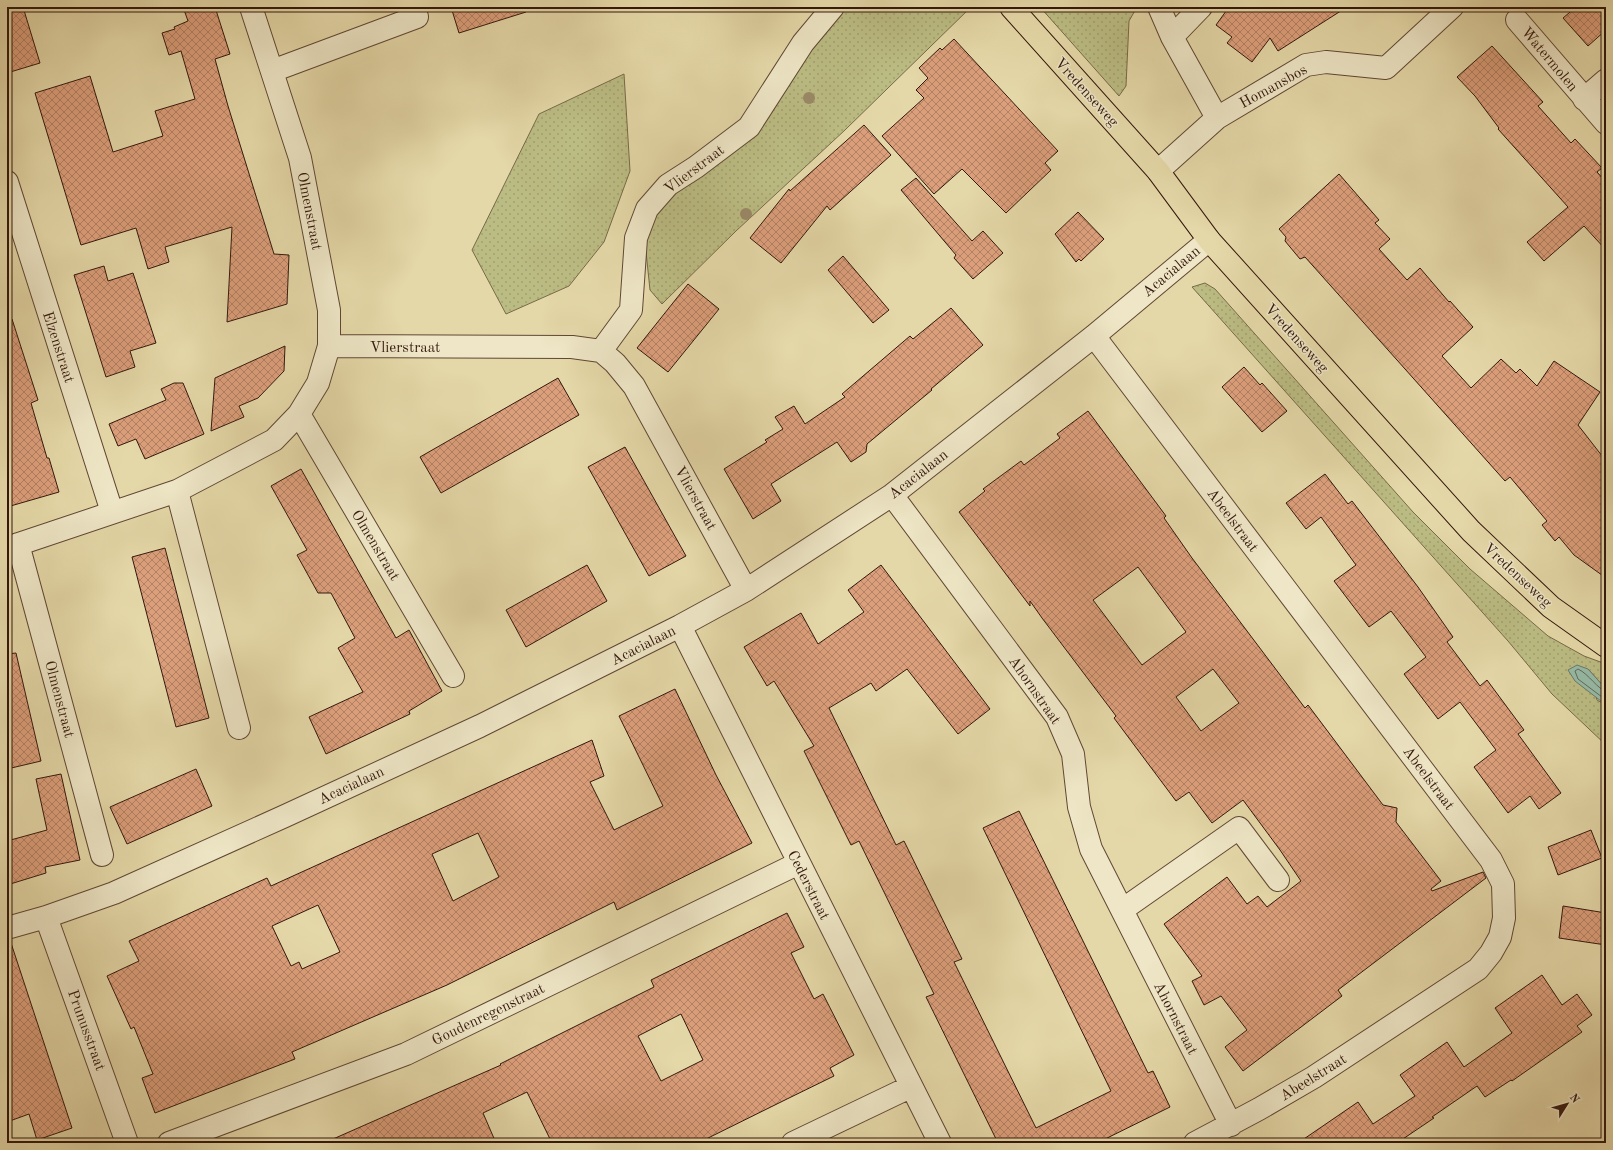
<svg xmlns="http://www.w3.org/2000/svg" width="1613" height="1150" font-family="'Old Standard TT',serif">
<style>
.green{fill:url(#green-dots);stroke:#776a48}
.water{fill:#96baa6;stroke:#6e7969}
.lines{fill:none;stroke-linecap:round;stroke-linejoin:round}
.shore{stroke:#64685a;stroke-width:1}
.building{fill:url(#building-cross-hatch);stroke:#33170d;fill-rule:evenodd}
.minor-casing{stroke:#604734;stroke-width:24}
.major-casing{stroke:#33170d;stroke-width:24}
.minor{stroke:#eee6c6;stroke-width:22}
.major{stroke:#e5d8a8;stroke-width:22}
.tree{fill:#9a8966}
.labels{text-anchor:middle;stroke-width:3;stroke-linejoin:round;paint-order:stroke}
.street-label{font-size:15px;fill:#33170d;stroke:#eee6c6}
</style>
<defs>
<pattern id="green-dots" width="8" height="8" patternUnits="userSpaceOnUse"><rect width="8" height="8" fill="#bbbc83"/><path d="M2 2h.1M6 6h.1" fill="none" stroke="#a1a170" stroke-width="1.8" stroke-linecap="round"/></pattern>
<pattern id="building-cross-hatch" width="8" height="8" patternUnits="userSpaceOnUse"><rect width="8" height="8" fill="#dc9f7b"/><path d="M0 0l8 8M0 8l8-8" fill="none" stroke="#b38163"/></pattern>
</defs>
<rect width="100%" height="100%" fill="#e5d8a8"/>
<filter id="stains"><feTurbulence type="fractalNoise" baseFrequency=".005" numOctaves="4"/><feColorMatrix values="0 0 0 0 .2 0 0 0 0 .09 0 0 0 0 .02 0 0 0 .5 -.17"/></filter>
<radialGradient id="worn" r=".72"><stop offset=".6" stop-color="#630" stop-opacity="0"/><stop offset="1" stop-color="#630" stop-opacity=".3"/></radialGradient>
<path class="green" d="M 843,7 L 971,7 L 845,130 L 736,231 L 662,304 L 650,290 L 645,242 L 656,210 L 693,175 L 814,43 Z
M 1040,7 L 1137,7 L 1129,21 L 1126,86 L 1119,96 Z
M 624,74 L 630,171 L 604,242 L 569,286 L 506,314 L 472,250 L 539,114 Z
M 1205,283 L 1215,289 L 1413,512 L 1470,569 L 1548,636 L 1584,656 L 1606,664 L 1606,689 L 1588,669 L 1597,700 L 1606,705 L 1606,745 L 1552,694 L 1508,641 L 1192,287 Z"/>
<path class="water" d="M 1577,665 L 1588,669 L 1606,689 L 1606,705 L 1575,681 L 1568,670 Z"/>
<g class="lines">
<path class="shore" d="M 1606,691 C 1598,690 1589,674 1578,669 L 1575,671 L 1578,679 L 1606,700"/>
</g>
<path class="building" d="M 7,7 L 23,7 L 40,63 L 7,73 Z
M 183,7 L 215,7 L 230,54 L 215,59 L 228,106 L 274,254 L 289,255 L 287,304 L 227,322 L 232,227 L 165,247 L 169,262 L 148,269 L 136,228 L 81,245 L 35,93 L 90,76 L 113,152 L 163,136 L 155,111 L 195,99 L 181,51 L 169,55 L 162,33 L 175,29 L 174,27 L 188,21 Z
M 451,7 L 525,7 L 526,12 L 459,33 Z
M 1229,7 L 1347,7 L 1278,51 L 1270,38 L 1252,62 L 1227,43 L 1232,37 L 1216,25 Z
M 1576,7 L 1606,7 L 1606,30 L 1588,46 L 1563,18 Z
M 954,39 L 1058,151 L 1045,163 L 1051,170 L 1006,213 L 962,169 L 934,194 L 882,136 L 924,98 L 916,90 L 928,78 L 919,68 L 940,48 L 942,50 Z
M 1492,46 L 1543,102 L 1538,106 L 1571,143 L 1575,139 L 1602,168 L 1597,172 L 1606,182 L 1606,250 L 1584,226 L 1544,261 L 1527,242 L 1568,207 L 1498,129 L 1499,128 L 1475,96 L 1457,77 Z
M 864,125 L 891,155 L 830,210 L 827,206 L 781,263 L 750,238 L 789,189 L 790,191 Z
M 1339,174 L 1379,220 L 1375,223 L 1390,239 L 1379,249 L 1407,280 L 1420,268 L 1449,302 L 1450,301 L 1473,327 L 1442,356 L 1471,388 L 1501,359 L 1516,373 L 1520,369 L 1537,386 L 1554,361 L 1600,392 L 1578,425 L 1606,461 L 1606,578 L 1574,555 L 1559,537 L 1555,541 L 1542,525 L 1547,521 L 1510,477 L 1505,481 L 1305,257 L 1300,259 L 1285,241 L 1286,237 L 1279,229 Z
M 916,178 L 972,241 L 983,231 L 1003,253 L 973,279 L 954,258 L 956,255 L 901,190 Z
M 1078,212 L 1104,239 L 1081,261 L 1079,259 L 1076,262 L 1055,234 Z
M 843,256 L 889,310 L 873,323 L 828,270 Z
M 104,266 L 108,281 L 133,273 L 156,343 L 130,351 L 135,367 L 106,377 L 74,275 Z
M 688,284 L 719,309 L 668,372 L 637,348 Z
M 951,308 L 983,345 L 931,389 L 932,390 L 867,444 L 866,452 L 851,462 L 837,442 L 771,484 L 781,501 L 753,519 L 724,469 L 767,442 L 765,440 L 783,429 L 775,417 L 794,406 L 805,424 L 845,397 L 842,394 L 910,336 L 913,339 Z
M 7,319 L 12,319 L 38,400 L 31,403 L 47,458 L 49,458 L 59,492 L 7,507 Z
M 285,346 L 284,371 L 258,398 L 239,406 L 244,417 L 211,431 L 215,378 Z
M 1244,367 L 1260,385 L 1262,383 L 1287,411 L 1262,432 L 1222,387 Z
M 558,378 L 579,415 L 441,493 L 420,457 Z
M 174,383 L 183,383 L 204,434 L 145,459 L 136,439 L 118,446 L 109,424 L 166,400 L 161,389 Z
M 1088,411 L 1166,516 L 1164,518 L 1192,558 L 1305,708 L 1308,705 L 1383,805 L 1397,808 L 1396,822 L 1441,881 L 1431,889 L 1432,891 L 1483,872 L 1486,878 L 1338,990 L 1342,996 L 1243,1071 L 1225,1047 L 1247,1030 L 1221,996 L 1204,1005 L 1192,981 L 1202,976 L 1164,924 L 1227,877 L 1247,904 L 1258,896 L 1267,907 L 1301,881 L 1280,850 L 1243,800 L 1212,823 L 1189,792 L 1176,801 L 1114,718 L 1116,716 L 1042,618 L 1030,601 L 1030,606 L 959,512 L 985,491 L 983,489 L 1021,461 L 1024,465 L 1060,438 L 1057,434 ZM 1138,567 L 1186,632 L 1142,665 L 1093,600 ZM 1213,669 L 1239,703 L 1201,731 L 1176,697 Z
M 625,447 L 686,556 L 649,576 L 588,467 Z
M 301,469 L 396,638 L 409,630 L 442,691 L 409,711 L 410,714 L 326,754 L 309,717 L 363,692 L 338,648 L 355,638 L 331,593 L 318,593 L 297,555 L 307,550 L 271,486 Z
M 1325,474 L 1348,504 L 1352,501 L 1418,587 L 1453,637 L 1447,642 L 1480,686 L 1487,680 L 1524,730 L 1518,734 L 1561,793 L 1539,809 L 1530,796 L 1508,813 L 1474,767 L 1496,750 L 1460,702 L 1438,719 L 1404,674 L 1426,657 L 1391,611 L 1369,627 L 1334,581 L 1356,565 L 1321,517 L 1306,529 L 1286,503 Z
M 165,548 L 209,718 L 176,727 L 132,557 Z
M 587,565 L 607,601 L 526,647 L 506,610 Z
M 881,565 L 990,709 L 958,734 L 907,669 L 876,691 L 871,683 L 829,708 L 896,845 L 904,841 L 962,959 L 954,962 L 1036,1128 L 1111,1091 L 983,828 L 1019,811 L 1148,1073 L 1153,1071 L 1170,1107 L 1097,1143 L 998,1143 L 926,997 L 934,994 L 859,841 L 851,845 L 804,751 L 814,746 L 774,681 L 767,686 L 744,647 L 801,613 L 818,644 L 864,612 L 848,590 Z
M 16,653 L 41,761 L 7,769 L 7,654 Z
M 675,689 L 716,775 L 752,843 L 617,910 L 614,902 L 447,985 L 292,1052 L 295,1059 L 155,1113 L 142,1078 L 153,1074 L 134,1027 L 131,1029 L 107,976 L 139,961 L 129,941 L 267,878 L 271,886 L 592,740 L 604,776 L 590,782 L 614,830 L 663,806 L 619,716 ZM 478,833 L 499,877 L 453,901 L 432,854 ZM 318,905 L 340,952 L 302,969 L 299,962 L 291,966 L 272,926 Z
M 196,769 L 212,806 L 127,844 L 110,807 Z
M 61,774 L 80,860 L 45,867 L 46,873 L 7,885 L 7,841 L 47,830 L 36,779 Z
M 1591,830 L 1602,858 L 1558,875 L 1548,847 Z
M 1563,906 L 1606,913 L 1606,945 L 1559,938 Z
M 787,913 L 804,947 L 791,953 L 814,999 L 823,994 L 854,1055 L 830,1068 L 834,1076 L 789,1098 L 698,1143 L 552,1143 L 527,1092 L 483,1113 L 496,1143 L 324,1143 L 501,1065 L 500,1064 L 654,987 L 651,980 ZM 681,1014 L 703,1060 L 661,1081 L 638,1036 Z
M 11,943 L 72,1128 L 37,1140 L 29,1114 L 7,1122 L 7,944 Z
M 1542,975 L 1562,1005 L 1577,994 L 1592,1015 L 1577,1026 L 1582,1032 L 1512,1081 L 1511,1080 L 1485,1097 L 1477,1086 L 1432,1117 L 1434,1118 L 1397,1143 L 1298,1143 L 1358,1102 L 1373,1124 L 1415,1096 L 1400,1075 L 1447,1042 L 1464,1067 L 1512,1033 L 1495,1008 Z"/>
<g class="lines">
<defs>
<path id="minor" d="M 1159,7 L 1172,37 L 1217,118
M 1517,20 L 1606,123
M 1172,37 L 1201,7
M 272,71 L 417,17 L 414,7
M 1584,99 L 1606,80
M 1158,171 L 1217,118 L 1306,65 L 1326,62 L 1386,68 L 1452,7
M 7,182 L 112,512
M 1094,336 L 1491,860 L 1503,884 L 1504,918 L 1500,937 L 1491,953 L 1478,969 L 1314,1077 L 1259,1109 L 1195,1143
M 329,346 L 572,347 L 601,351 L 615,363 L 634,386 L 746,590
M 601,351 L 631,310 L 636,238 L 647,209 L 668,185 L 696,167 L 749,127 L 803,43 L 833,7
M 299,414 L 453,676
M 177,491 L 239,728
M 892,495 L 1057,717 L 1073,754 L 1079,807 L 1091,849 L 1231,1125
M 18,544 L 102,855
M 7,548 L 177,491 L 274,440 L 299,414 L 318,383 L 329,346 L 329,310 L 300,158 L 251,7
M 680,626 L 940,1143
M 1122,910 L 1239,828 L 1278,880
M 46,917 L 127,1143
M 7,928 L 46,917 L 114,893 L 285,816 L 480,726 L 680,626 L 746,590 L 892,495 L 1094,336 L 1209,240
M 169,1143 L 406,1054 L 799,863
M 793,1143 L 910,1087"/>
<path id="major" d="M 1011,7 L 1158,171 L 1209,240 L 1471,531 L 1551,607 L 1606,646"/>
</defs>
<use href="#minor" class="minor-casing"/>
<use href="#major" class="major-casing"/>
<use href="#minor" class="minor"/>
<use href="#major" class="major"/>
</g>
<g class="tree">
<circle cx="809" cy="98" r="6"/>
<circle cx="746" cy="214" r="6"/>
</g>
<g class="labels">
<g class="street-label">
<text transform="translate(1550 59) rotate(50)" y="5">Watermolen</text>
<text transform="translate(1273 86) rotate(-29)" y="5">Homansbos</text>
<text transform="translate(1087 92) rotate(48)" y="5">Vredenseweg</text>
<text transform="translate(694 169) rotate(-37)" y="5">Vlierstraat</text>
<text transform="translate(310 211) rotate(79)" y="5">Olmenstraat</text>
<text transform="translate(1171 271) rotate(-40)" y="5">Acacialaan</text>
<text transform="translate(1297 338) rotate(48)" y="5">Vredenseweg</text>
<text transform="translate(59 347) rotate(72)" y="5">Elzenstraat</text>
<text x="405" y="352">Vlierstraat</text>
<text transform="translate(918 474) rotate(-38)" y="5">Acacialaan</text>
<text transform="translate(696 498) rotate(61)" y="5">Vlierstraat</text>
<text transform="translate(1233 520) rotate(53)" y="5">Abeelstraat</text>
<text transform="translate(376 545) rotate(59)" y="5">Olmenstraat</text>
<text transform="translate(1518 575) rotate(43)" y="5">Vredenseweg</text>
<text transform="translate(643 645) rotate(-27)" y="5">Acacialaan</text>
<text transform="translate(1035 690) rotate(55)" y="5">Ahornstraat</text>
<text transform="translate(60 699) rotate(75)" y="5">Olmenstraat</text>
<text transform="translate(1429 778) rotate(53)" y="5">Abeelstraat</text>
<text transform="translate(351 785) rotate(-25)" y="5">Acacialaan</text>
<text transform="translate(809 885) rotate(63)" y="5">Cederstraat</text>
<text transform="translate(488 1014) rotate(-26)" y="5">Goudenregenstraat</text>
<text transform="translate(1176 1018) rotate(63)" y="5">Ahornstraat</text>
<text transform="translate(87 1030) rotate(70)" y="5">Prunusstraat</text>
<text transform="translate(1313 1077) rotate(-32)" y="5">Abeelstraat</text>
</g>
</g>
<rect width="1613" height="1150" fill="none" stroke="#e5d8a8" stroke-width="24"/>
<rect x="8" y="8" width="1597" height="1134" fill="none" stroke="#33170d" stroke-width="2"/>
<rect x="12" y="12" width="1589" height="1126" fill="none" stroke="#33170d"/>
<g transform="translate(1567 1104) rotate(53)" stroke="#eee6c6" stroke-width="3" paint-order="stroke">
<path d="M0-3L7 15L0 10L-7 15Z" fill="#33170d"/>
<text y="-6" font-size="11" font-weight="bold" text-anchor="middle" fill="#33170d">N</text>
</g>
<rect width="100%" height="100%" filter="url(#stains)"/>
<rect width="100%" height="100%" fill="url(#worn)"/>
</svg>
